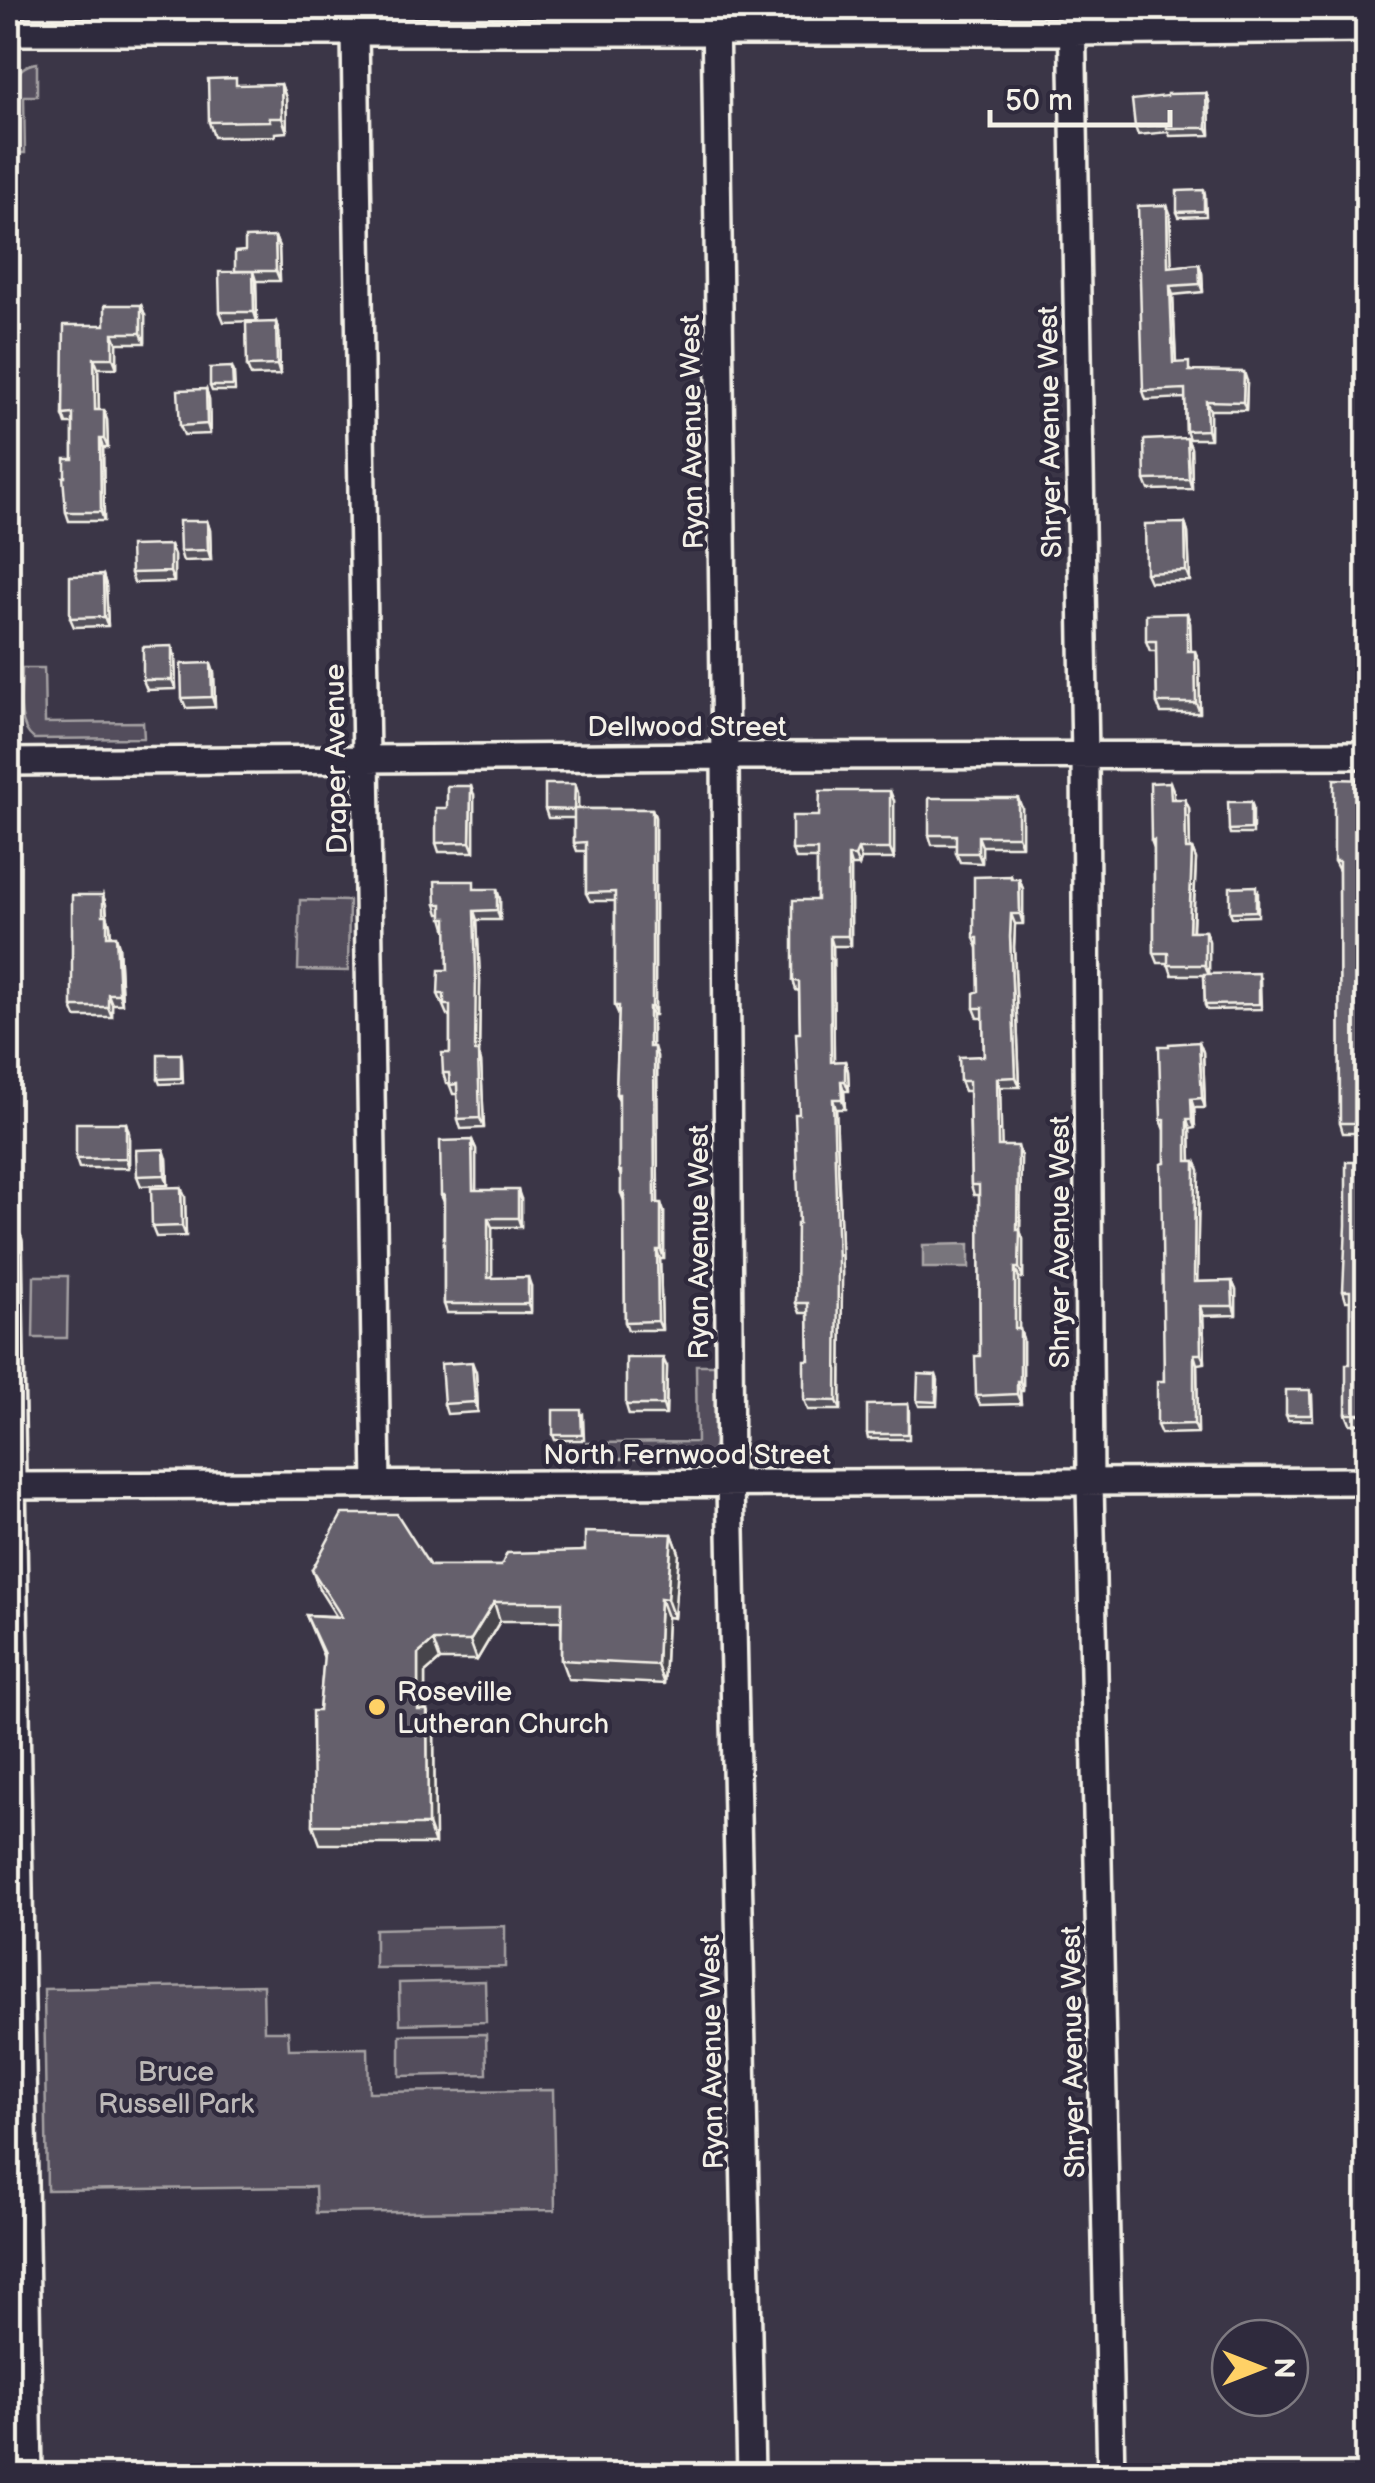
<svg xmlns="http://www.w3.org/2000/svg" width="1375" height="2483" font-family="'Balsamiq Sans',sans-serif">
<style>
.green{fill:#534e5c;stroke:#a4a0a2;stroke-width:2.5}
.water{fill:#78747b;stroke:#aaa6a7;stroke-width:2.5}
.lines{fill:none;stroke-linecap:round;stroke-linejoin:round}
.minor-casing{stroke:#f4f1e8;stroke-width:32}
.minor{stroke:#2f2a3d;stroke-width:25}
.wall{fill:#57535d;stroke:#f4f1e8;stroke-width:2.5}
.shaded-wall{fill:#47444c;stroke:#f4f1e8;stroke-width:2.5}
.building{fill:#65616c;stroke:#f4f1e8;stroke-width:2.5}
.poi-dot{fill:#ffd166;stroke:#2f2a3d;stroke-width:4}
.labels{text-anchor:middle;stroke-width:9;stroke-linejoin:round;paint-order:stroke}
.street-label{font-size:28px;fill:#f4f1e8;stroke:#2f2a3d}
.poi-label{font-size:28px;fill:#f4f1e8;stroke:#2f2a3d;text-anchor:start}
.park-label{font-size:28px;fill:#bcb8b7;stroke:#2f2a3d}
</style>
<rect width="100%" height="100%" fill="#3b3647"/>
<filter id="ink" filterUnits="userSpaceOnUse"><feTurbulence type="fractalNoise" baseFrequency=".01" numOctaves="2"/><feDisplacementMap in="SourceGraphic" scale="20" xChannelSelector="R" yChannelSelector="G"/><feConvolveMatrix kernelMatrix="1 2 1 2 8 2 1 2 1" color-interpolation-filters="sRGB"/></filter>
<g filter="url(#ink)">
<path class="green" d="M 37,63 L 37,96 L 24,96 L 25,153 L 14,153 C 14,137 10,98 13,84 C 16,72 25,64 37,63 Z
M 22,668 L 44,668 L 45,723 L 143,722 L 144,738 L 34,739 C 15,725 22,690 22,668 Z
M 300,900 L 349,901 L 348,971 L 298,970 Z
M 34,1276 L 68,1276 L 67,1338 L 33,1338 Z
M 696,1365 L 715,1365 L 715,1443 L 712,1454 L 704,1459 L 587,1459 L 587,1443 L 697,1442 Z
M 505,1926 L 505,1967 L 375,1968 L 375,1929 Z
M 485,1981 L 486,2022 L 400,2024 L 399,1983 Z
M 263,1985 L 264,2031 L 288,2031 L 289,2049 L 368,2048 L 369,2092 L 553,2090 L 555,2210 L 316,2213 L 315,2187 L 47,2190 L 44,1989 Z
M 486,2034 L 487,2074 L 400,2076 L 400,2035 Z"/>
<path class="water" d="M 969,1244 L 969,1268 L 923,1268 L 923,1245 Z"/>
<g class="lines">
<defs>
<path id="minor" d="M 715,8 L 725,756 L 730,1484 L 751,2476
M 1072,8 L 1085,756 L 1090,1484 L 1111,2476
M 8,32 L 1073,32 L 1368,29
M 355,32 L 377,1485
M 8,762 L 725,756 L 1368,755
M 8,1243 L 29,2476
M 8,1486 L 1368,1481"/>
</defs>
<use href="#minor" class="minor-casing"/>
<use href="#minor" class="minor"/>
</g>
<path class="wall" d="M 281,84 L 286,98 L 287,132 L 275,133 L 275,136 L 214,137 L 209,122 Z
M 1206,93 L 1209,101 L 1210,135 L 1170,136 L 1168,132 L 1138,135 L 1135,127 Z
M 1204,190 L 1205,194 L 1206,216 L 1179,217 L 1177,212 Z
M 1170,213 L 1171,267 L 1199,264 L 1202,273 L 1203,292 L 1173,295 L 1176,363 L 1192,371 L 1247,381 L 1246,410 L 1210,410 L 1210,439 L 1189,439 L 1186,431 L 1185,398 L 1146,400 L 1143,391 Z
M 275,237 L 279,247 L 280,281 L 256,281 L 257,321 L 224,322 L 220,312 L 235,272 L 245,251 Z
M 141,305 L 145,315 L 145,343 L 117,343 L 117,368 L 98,368 L 99,410 L 107,420 L 108,448 L 103,448 L 104,521 L 69,521 L 66,512 L 65,477 L 73,459 L 73,424 L 66,424 L 63,415 L 105,325 Z
M 276,322 L 279,332 L 280,375 L 251,376 L 247,366 Z
M 232,367 L 234,372 L 235,391 L 212,391 L 210,386 Z
M 206,389 L 209,399 L 210,434 L 184,435 L 180,426 Z
M 1187,438 L 1191,448 L 1192,489 L 1149,490 L 1145,480 Z
M 207,521 L 210,530 L 211,560 L 183,561 L 180,551 Z
M 1185,523 L 1188,533 L 1190,581 L 1150,582 L 1146,573 Z
M 170,545 L 174,555 L 174,582 L 134,583 L 131,573 Z
M 103,575 L 106,585 L 108,626 L 74,627 L 70,618 Z
M 1187,613 L 1190,623 L 1191,651 L 1199,660 L 1200,713 L 1161,713 L 1157,703 L 1156,651 L 1150,651 L 1146,641 Z
M 175,656 L 176,689 L 147,690 L 143,680 Z
M 214,673 L 215,707 L 186,708 L 182,698 Z
M 1368,780 L 1368,928 L 1362,928 L 1361,955 L 1368,955 L 1368,1133 L 1343,1133 L 1340,1123 L 1339,871 L 1334,861 Z
M 1170,782 L 1174,792 L 1174,799 L 1189,808 L 1190,849 L 1192,849 L 1196,859 L 1193,931 L 1205,931 L 1209,941 L 1209,974 L 1260,978 L 1261,1009 L 1207,1010 L 1205,1005 L 1204,975 L 1172,975 L 1168,963 L 1158,963 L 1154,953 L 1154,848 L 1151,840 Z
M 575,784 L 578,793 L 578,809 L 652,809 L 655,817 L 655,1015 L 652,1015 L 652,1047 L 657,1056 L 658,1203 L 664,1212 L 664,1259 L 660,1259 L 662,1330 L 628,1330 L 625,1322 L 624,1201 L 621,1193 L 621,1177 L 619,1171 L 619,1101 L 616,1094 L 619,1015 L 615,1006 L 615,901 L 590,901 L 586,893 L 586,851 L 577,851 L 574,843 L 574,818 L 548,818 L 545,809 Z
M 474,795 L 474,852 L 439,852 L 436,843 L 447,808 Z
M 894,801 L 894,859 L 861,859 L 859,866 L 851,866 L 851,946 L 833,946 L 834,1062 L 845,1061 L 848,1071 L 849,1091 L 844,1091 L 845,1109 L 836,1109 L 842,1272 L 841,1410 L 808,1410 L 804,1400 L 809,1360 L 808,1313 L 800,1313 L 796,1303 L 799,1223 L 800,1033 L 799,991 L 796,990 L 793,980 L 817,900 L 817,859 L 796,859 L 792,850 L 819,816 Z
M 1251,802 L 1253,807 L 1253,834 L 1230,834 L 1229,830 Z
M 1022,808 L 1022,846 L 982,846 L 982,863 L 960,862 L 956,853 L 956,845 L 932,845 L 929,835 Z
M 1011,876 L 1012,879 L 1019,879 L 1023,889 L 1023,924 L 1015,924 L 1014,947 L 1020,1087 L 1000,1087 L 1001,1146 L 1021,1156 L 1020,1231 L 1023,1239 L 1023,1278 L 1019,1278 L 1019,1329 L 1023,1339 L 1023,1391 L 1020,1391 L 1021,1404 L 980,1405 L 976,1396 L 980,1356 L 979,1195 L 974,1195 L 971,1185 L 969,1091 L 964,1091 L 960,1081 L 984,1056 L 983,1018 L 978,1018 L 974,1008 L 979,991 L 978,948 L 974,938 Z
M 477,889 L 500,899 L 500,920 L 477,920 L 480,980 L 479,1055 L 481,1062 L 484,1128 L 461,1129 L 458,1119 L 457,1094 L 453,1094 L 449,1083 L 446,1083 L 443,1073 L 450,1053 L 450,1015 L 447,1015 L 438,994 L 448,970 L 448,928 L 446,928 L 442,914 L 439,914 L 436,904 Z
M 1258,891 L 1258,916 L 1232,917 L 1230,912 Z
M 103,895 L 106,905 L 107,915 L 110,925 L 111,936 L 119,946 L 122,1004 L 112,1004 L 112,1017 L 76,1017 L 72,1007 Z
M 1199,1042 L 1203,1052 L 1205,1108 L 1194,1108 L 1195,1128 L 1190,1129 L 1191,1161 L 1195,1161 L 1199,1170 L 1197,1282 L 1232,1281 L 1236,1290 L 1236,1315 L 1203,1316 L 1205,1363 L 1197,1364 L 1198,1433 L 1161,1434 L 1157,1425 L 1164,1381 L 1165,1163 L 1165,1130 L 1161,1120 Z
M 181,1054 L 182,1058 L 183,1083 L 160,1084 L 158,1079 Z
M 126,1123 L 129,1133 L 129,1168 L 79,1168 L 76,1159 Z
M 472,1140 L 476,1149 L 476,1190 L 521,1199 L 521,1227 L 492,1227 L 492,1278 L 531,1286 L 531,1313 L 447,1313 L 444,1304 L 444,1202 L 441,1195 Z
M 167,1159 L 168,1185 L 141,1186 L 137,1176 Z
M 1368,1162 L 1368,1424 L 1350,1424 L 1346,1414 L 1350,1364 L 1350,1301 L 1346,1301 L 1343,1291 Z
M 185,1197 L 186,1236 L 156,1237 L 152,1227 Z
M 667,1367 L 666,1415 L 629,1415 L 626,1405 Z
M 476,1372 L 478,1412 L 447,1414 L 444,1404 Z
M 936,1375 L 938,1380 L 937,1406 L 919,1406 L 917,1401 Z
M 1312,1395 L 1313,1420 L 1288,1420 L 1286,1415 Z
M 908,1404 L 909,1409 L 909,1439 L 868,1439 L 867,1434 Z
M 583,1414 L 584,1440 L 555,1440 L 553,1435 Z
M 672,1534 L 679,1553 L 674,1618 L 667,1617 L 664,1684 L 568,1679 L 561,1660 L 561,1621 L 500,1621 L 477,1660 L 440,1660 L 425,1673 L 425,1710 L 434,1729 L 435,1844 L 320,1844 L 313,1825 L 319,1711 L 324,1658 L 306,1615 L 336,1616 L 319,1589 L 312,1570 L 430,1566 L 501,1566 Z"/>
<path class="shaded-wall" d="M 281,84 L 286,98 L 287,132 L 282,118 Z
M 1206,93 L 1209,101 L 1210,135 L 1207,128 Z
M 1167,205 L 1170,213 L 1172,275 L 1168,267 Z
M 275,237 L 279,247 L 280,281 L 276,271 Z
M 1199,264 L 1202,273 L 1203,292 L 1200,284 Z
M 253,271 L 256,281 L 257,321 L 254,312 Z
M 1170,286 L 1173,295 L 1176,371 L 1173,363 Z
M 141,305 L 145,315 L 145,343 L 141,333 Z
M 276,322 L 279,332 L 280,375 L 277,365 Z
M 113,333 L 117,343 L 117,368 L 113,358 Z
M 94,358 L 98,368 L 99,420 L 95,410 Z
M 1244,372 L 1247,381 L 1246,410 L 1243,402 Z
M 206,389 L 209,399 L 210,434 L 207,424 Z
M 1206,401 L 1210,410 L 1210,439 L 1207,430 Z
M 104,410 L 107,420 L 108,448 L 104,439 Z
M 1187,438 L 1191,448 L 1192,489 L 1189,479 Z
M 100,439 L 103,448 L 104,521 L 101,512 Z
M 207,521 L 210,530 L 211,560 L 208,550 Z
M 1185,523 L 1188,533 L 1190,581 L 1186,571 Z
M 170,545 L 174,555 L 174,582 L 170,572 Z
M 103,575 L 106,585 L 108,626 L 104,617 Z
M 1187,613 L 1190,623 L 1191,660 L 1187,651 Z
M 172,646 L 175,656 L 176,689 L 172,680 Z
M 1195,651 L 1199,660 L 1200,713 L 1196,703 Z
M 211,663 L 214,673 L 215,707 L 212,697 Z
M 575,784 L 578,793 L 578,818 L 574,809 Z
M 471,786 L 474,795 L 474,852 L 470,842 Z
M 890,791 L 894,801 L 894,859 L 890,849 Z
M 1018,798 L 1022,808 L 1022,846 L 1018,836 Z
M 1185,799 L 1189,808 L 1190,858 L 1186,849 Z
M 652,809 L 655,817 L 655,1015 L 652,1007 Z
M 978,836 L 982,846 L 982,863 L 978,853 Z
M 858,849 L 861,859 L 859,866 L 855,856 Z
M 1192,849 L 1196,859 L 1192,941 L 1189,931 Z
M 848,856 L 851,866 L 851,946 L 848,936 Z
M 1019,879 L 1023,889 L 1023,924 L 1020,914 Z
M 497,889 L 500,899 L 500,920 L 497,910 Z
M 103,895 L 106,905 L 107,925 L 103,915 Z
M 474,911 L 477,920 L 480,980 L 479,1055 L 481,1062 L 484,1128 L 480,1118 L 475,1052 Z
M 1011,914 L 1015,924 L 1014,947 L 1020,1087 L 1016,1077 L 1010,937 Z
M 107,915 L 110,925 L 111,946 L 107,936 Z
M 1358,918 L 1362,928 L 1361,965 L 1357,955 Z
M 1205,931 L 1209,941 L 1209,975 L 1205,965 Z
M 116,936 L 119,946 L 122,1004 L 119,994 Z
M 830,936 L 833,946 L 834,1072 L 831,1062 Z
M 108,994 L 112,1004 L 112,1017 L 108,1007 Z
M 649,1007 L 652,1015 L 652,1056 L 649,1047 Z
M 1199,1042 L 1203,1052 L 1205,1108 L 1202,1098 Z
M 654,1047 L 657,1056 L 658,1212 L 655,1203 Z
M 845,1061 L 848,1071 L 849,1091 L 845,1081 Z
M 997,1078 L 1000,1087 L 1002,1156 L 998,1146 Z
M 841,1081 L 844,1091 L 845,1109 L 842,1099 Z
M 833,1099 L 836,1109 L 842,1272 L 841,1410 L 837,1401 Z
M 1191,1099 L 1194,1108 L 1195,1128 L 1192,1119 Z
M 1187,1119 L 1190,1129 L 1191,1170 L 1187,1161 Z
M 126,1123 L 129,1133 L 129,1168 L 126,1158 Z
M 472,1140 L 476,1149 L 476,1199 L 473,1190 Z
M 1018,1146 L 1021,1156 L 1020,1231 L 1023,1239 L 1023,1278 L 1019,1268 L 1017,1230 Z
M 164,1149 L 167,1159 L 168,1185 L 165,1175 Z
M 1195,1161 L 1199,1170 L 1197,1291 L 1194,1282 Z
M 181,1187 L 185,1197 L 186,1236 L 182,1226 Z
M 518,1190 L 521,1199 L 521,1227 L 518,1218 Z
M 661,1203 L 664,1212 L 664,1259 L 661,1250 Z
M 488,1218 L 492,1227 L 492,1287 L 488,1278 Z
M 657,1250 L 660,1259 L 662,1330 L 658,1321 Z
M 1015,1268 L 1019,1278 L 1019,1339 L 1015,1329 Z
M 528,1277 L 531,1286 L 531,1313 L 528,1304 Z
M 1232,1281 L 1236,1290 L 1236,1315 L 1233,1306 Z
M 1200,1306 L 1203,1316 L 1205,1363 L 1201,1354 Z
M 1020,1329 L 1023,1339 L 1023,1391 L 1020,1381 Z
M 1194,1354 L 1197,1364 L 1198,1433 L 1194,1424 Z
M 663,1358 L 667,1367 L 666,1415 L 663,1405 Z
M 472,1362 L 476,1372 L 478,1412 L 475,1402 Z
M 1017,1381 L 1020,1391 L 1021,1404 L 1017,1394 Z
M 672,1534 L 679,1553 L 674,1618 L 667,1599 Z
M 660,1598 L 667,1617 L 664,1684 L 657,1665 Z
M 494,1602 L 500,1621 L 477,1660 L 470,1641 Z
M 433,1641 L 440,1660 L 425,1673 L 425,1729 L 418,1710 L 418,1654 Z
M 427,1710 L 434,1729 L 435,1844 L 428,1825 Z"/>
<path class="building" d="M 236,78 L 236,85 L 281,84 L 282,118 L 269,118 L 270,121 L 209,122 L 208,79 Z
M 1206,93 L 1207,128 L 1167,128 L 1167,124 L 1135,127 L 1132,100 L 1167,96 L 1167,94 Z
M 1204,190 L 1204,211 L 1177,212 L 1177,191 Z
M 1167,205 L 1168,267 L 1199,264 L 1200,284 L 1170,286 L 1173,363 L 1189,362 L 1189,371 L 1244,372 L 1243,402 L 1206,401 L 1207,430 L 1186,431 L 1185,389 L 1143,391 L 1138,206 Z
M 275,237 L 276,271 L 235,271 L 235,252 L 245,251 L 245,238 Z
M 253,271 L 254,312 L 220,312 L 219,272 Z
M 105,305 L 141,305 L 141,333 L 113,333 L 113,358 L 94,358 L 95,410 L 104,410 L 104,439 L 100,439 L 101,512 L 66,512 L 63,477 L 65,477 L 65,459 L 73,459 L 73,414 L 63,415 L 64,325 L 105,325 Z
M 276,322 L 277,365 L 247,366 L 246,323 Z
M 232,367 L 233,386 L 210,386 L 210,368 Z
M 206,389 L 207,424 L 180,426 L 178,390 Z
M 1187,438 L 1189,479 L 1145,480 L 1144,440 Z
M 179,521 L 207,521 L 208,550 L 180,551 Z
M 1185,523 L 1186,571 L 1146,573 L 1145,524 Z
M 170,545 L 170,572 L 131,573 L 130,546 Z
M 103,575 L 104,617 L 70,618 L 70,576 Z
M 1187,613 L 1187,651 L 1195,651 L 1196,703 L 1157,703 L 1156,641 L 1146,641 L 1146,614 Z
M 172,646 L 172,680 L 143,680 L 143,647 Z
M 211,663 L 212,697 L 182,698 L 181,664 Z
M 1334,779 L 1368,780 L 1368,918 L 1358,918 L 1357,955 L 1368,955 L 1368,1123 L 1340,1123 L 1339,861 L 1334,861 Z
M 1170,782 L 1171,799 L 1185,799 L 1186,849 L 1192,849 L 1189,931 L 1205,931 L 1205,965 L 1168,965 L 1168,953 L 1154,953 L 1154,840 L 1151,840 L 1150,783 Z
M 545,784 L 575,784 L 574,809 L 652,809 L 652,1007 L 649,1007 L 649,1047 L 654,1047 L 655,1203 L 661,1203 L 661,1250 L 657,1250 L 658,1321 L 625,1322 L 624,1193 L 621,1193 L 621,1171 L 619,1171 L 619,1094 L 616,1094 L 619,1006 L 615,1006 L 615,892 L 586,893 L 586,842 L 574,843 L 574,810 L 545,809 Z
M 447,786 L 471,786 L 470,842 L 436,843 L 436,808 L 447,808 Z
M 820,791 L 890,791 L 890,849 L 858,849 L 855,856 L 848,856 L 848,936 L 830,936 L 831,1062 L 845,1061 L 845,1081 L 841,1081 L 842,1099 L 833,1099 L 838,1263 L 837,1401 L 804,1400 L 804,1360 L 809,1360 L 808,1303 L 796,1303 L 797,1223 L 799,1223 L 795,1114 L 799,1114 L 796,1033 L 800,1033 L 799,982 L 793,980 L 793,900 L 817,900 L 817,850 L 792,850 L 792,816 L 819,816 Z
M 929,798 L 1018,798 L 1018,836 L 978,836 L 978,853 L 956,853 L 956,835 L 929,835 Z
M 1228,802 L 1251,802 L 1251,829 L 1229,830 Z
M 1011,876 L 1011,879 L 1019,879 L 1020,914 L 1011,914 L 1010,937 L 1016,1077 L 997,1078 L 998,1146 L 1018,1146 L 1017,1230 L 1020,1230 L 1019,1268 L 1015,1268 L 1015,1329 L 1020,1329 L 1020,1381 L 1017,1381 L 1017,1394 L 976,1396 L 975,1356 L 980,1356 L 979,1185 L 971,1185 L 969,1081 L 960,1081 L 959,1057 L 984,1056 L 983,1008 L 974,1008 L 974,993 L 979,991 L 978,938 L 974,938 L 974,877 Z
M 435,881 L 474,881 L 474,889 L 497,889 L 497,910 L 474,911 L 476,970 L 475,1052 L 478,1052 L 480,1118 L 458,1119 L 457,1084 L 450,1085 L 449,1073 L 443,1073 L 442,1053 L 450,1053 L 450,1005 L 444,1005 L 444,994 L 438,994 L 439,970 L 448,970 L 447,918 L 442,918 L 442,904 L 436,904 Z
M 1256,886 L 1256,911 L 1230,912 L 1230,887 Z
M 72,895 L 103,895 L 103,915 L 107,915 L 107,936 L 116,936 L 119,994 L 108,994 L 108,1007 L 72,1007 Z
M 1259,973 L 1259,1004 L 1205,1005 L 1204,974 Z
M 1199,1042 L 1202,1098 L 1191,1099 L 1192,1119 L 1187,1119 L 1187,1161 L 1195,1161 L 1194,1282 L 1232,1281 L 1233,1306 L 1200,1306 L 1201,1354 L 1194,1354 L 1194,1424 L 1157,1425 L 1157,1381 L 1164,1381 L 1161,1164 L 1165,1163 L 1165,1120 L 1161,1120 L 1159,1046 L 1169,1046 L 1169,1044 Z
M 158,1054 L 181,1054 L 181,1078 L 158,1079 Z
M 76,1123 L 126,1123 L 126,1158 L 76,1159 Z
M 472,1140 L 473,1190 L 518,1190 L 518,1218 L 488,1218 L 488,1278 L 528,1277 L 528,1304 L 444,1304 L 444,1195 L 441,1195 L 440,1141 Z
M 164,1149 L 165,1175 L 137,1176 L 136,1150 Z
M 1346,1162 L 1368,1162 L 1368,1414 L 1346,1414 L 1346,1364 L 1350,1364 L 1350,1291 L 1343,1291 L 1346,1225 Z
M 181,1187 L 182,1226 L 152,1227 L 151,1188 Z
M 626,1358 L 663,1358 L 663,1405 L 626,1405 Z
M 472,1362 L 475,1402 L 444,1404 L 441,1364 Z
M 918,1374 L 936,1375 L 936,1402 L 917,1401 Z
M 1286,1390 L 1310,1390 L 1311,1415 L 1286,1415 Z
M 908,1404 L 908,1434 L 867,1434 L 867,1405 Z
M 553,1410 L 581,1410 L 582,1435 L 553,1435 Z
M 342,1514 L 397,1514 L 430,1566 L 501,1566 L 507,1553 L 585,1551 L 585,1532 L 672,1534 L 667,1599 L 660,1598 L 657,1665 L 561,1660 L 562,1602 L 494,1602 L 470,1641 L 433,1641 L 418,1654 L 418,1710 L 427,1710 L 428,1825 L 313,1825 L 312,1711 L 319,1711 L 324,1654 L 306,1615 L 342,1617 L 312,1570 Z"/>
</g>
<circle class="poi-dot" cx="377" cy="1707" r="10"/>
<g class="labels">
<g class="street-label">
<text transform="translate(691 432) rotate(-91)" y="10">Ryan Avenue West</text>
<text transform="translate(1049 432) rotate(-91)" y="10">Shryer Avenue West</text>
<text x="687" y="736">Dellwood Street</text>
<text transform="translate(335 759) rotate(-91)" y="10">Draper Avenue</text>
<text transform="translate(698 1242) rotate(-90)" y="10">Ryan Avenue West</text>
<text transform="translate(1059 1242) rotate(-90)" y="10">Shryer Avenue West</text>
<text x="687" y="1464">North Fernwood Street</text>
<text transform="translate(711 2052) rotate(-91)" y="10">Ryan Avenue West</text>
<text transform="translate(1072 2052) rotate(-91)" y="10">Shryer Avenue West</text>
</g>
<g class="poi-label">
<text x="397" y="1701">Roseville<tspan x="397" dy="32">Lutheran Church</tspan></text>
</g>
<g class="park-label">
<text x="176" y="2081">Bruce<tspan x="176" dy="32">Russell Park</tspan></text>
</g>
</g>
<rect width="1375" height="2483" fill="none" stroke="#2f2a3d" stroke-width="40"/>
<rect x="20" y="20" width="1335" height="2443" fill="none" stroke="#f4f1e8" stroke-width="4" filter="url(#ink)"/>
<g transform="translate(1260 2368) rotate(90)"><circle r="48" fill="#2f2a3d" stroke="#7e7a81" stroke-width="2.5"/>
<path d="M0-8L18 38L0 25L-18 38Z" fill="#ffd166"/>
<text y="-15" font-size="28" font-weight="bold" text-anchor="middle" fill="#f4f1e8">N</text>
</g>
<path d="M990 110v15h180v-15" fill="none" stroke="#f4f1e8" stroke-width="5"/>
<text x="1005" y="110" font-size="30" fill="#f4f1e8" stroke="#2f2a3d" stroke-width="8" paint-order="stroke">50 m</text>
</svg>
